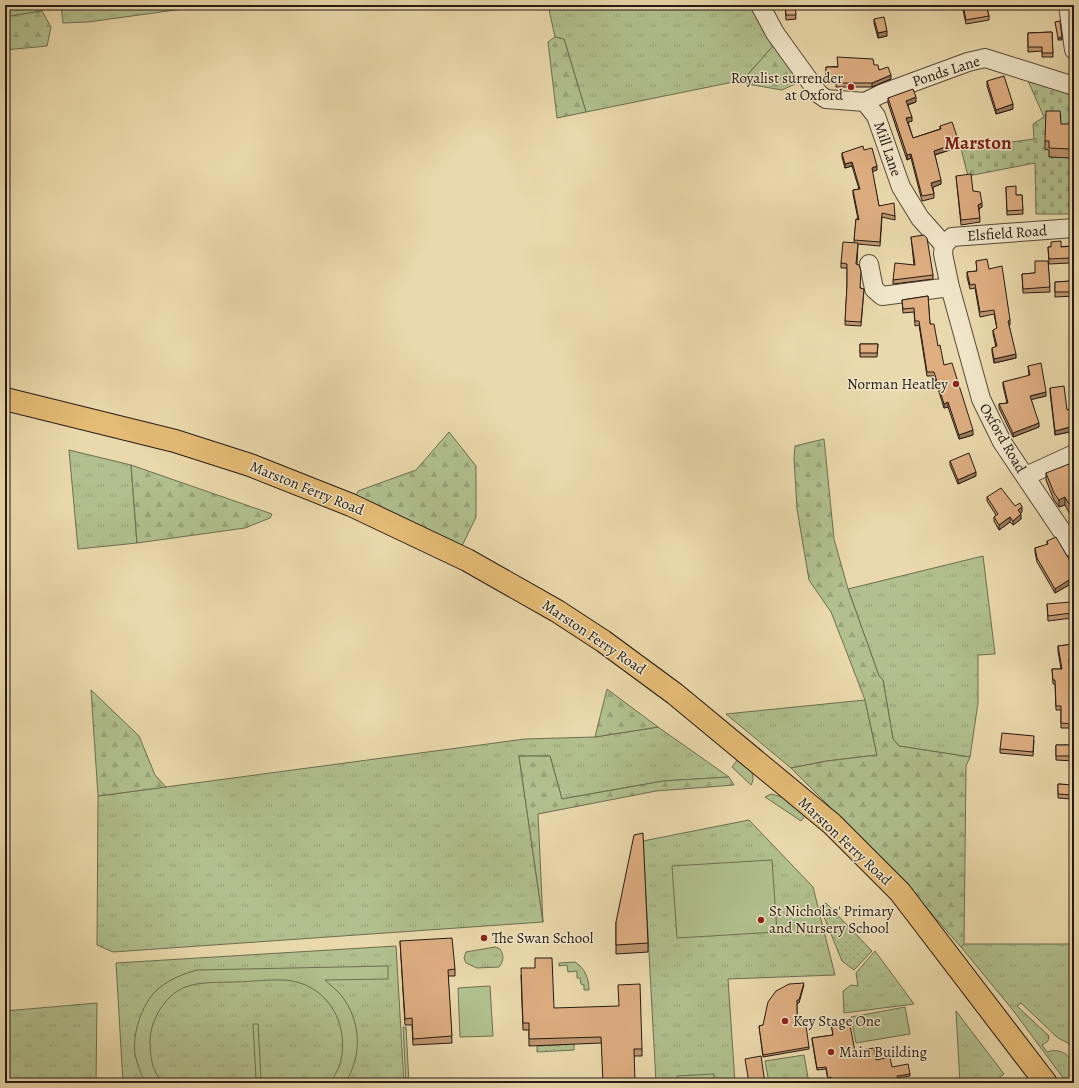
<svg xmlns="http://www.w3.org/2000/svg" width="1079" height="1088" font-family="Alegreya,serif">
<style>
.grass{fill:url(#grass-tufts);stroke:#6c6e51}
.forest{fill:url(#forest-firs);stroke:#6c6e51}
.cemetery{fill:url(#cemetery-stones);stroke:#6c6e51}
.garden{fill:url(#garden-dots);stroke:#6c6e51}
.pitch{fill:#b1c08e;stroke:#6c6e51}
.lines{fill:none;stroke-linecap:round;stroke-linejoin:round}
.minor-casing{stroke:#574a3a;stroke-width:20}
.major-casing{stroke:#261b14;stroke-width:24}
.minor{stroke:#f1e6c9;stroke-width:18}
.major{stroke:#e5bc76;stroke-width:22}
.wall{fill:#bf966f;stroke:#261b14}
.shaded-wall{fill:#9b7a5a;stroke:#261b14}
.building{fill:#deae81;stroke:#261b14}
.poi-dot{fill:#8f2418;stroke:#f1e6c9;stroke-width:1.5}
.labels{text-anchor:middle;stroke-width:3;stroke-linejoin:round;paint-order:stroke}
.street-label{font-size:15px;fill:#261b14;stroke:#f1e6c9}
.poi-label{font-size:15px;fill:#261b14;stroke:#f1e6c9;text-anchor:start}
.district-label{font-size:19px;font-weight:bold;fill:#7a1f14;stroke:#f1e6c9}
</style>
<defs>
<pattern id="grass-tufts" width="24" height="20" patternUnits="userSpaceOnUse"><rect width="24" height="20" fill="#b1c08e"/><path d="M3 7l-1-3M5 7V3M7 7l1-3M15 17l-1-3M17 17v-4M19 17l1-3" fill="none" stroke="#98a47a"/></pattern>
<pattern id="forest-firs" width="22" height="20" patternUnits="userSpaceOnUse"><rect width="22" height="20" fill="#b1c08e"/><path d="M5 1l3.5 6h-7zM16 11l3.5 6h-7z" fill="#98a47a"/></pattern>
<pattern id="cemetery-stones" width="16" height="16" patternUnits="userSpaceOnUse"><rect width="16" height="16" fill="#b1c08e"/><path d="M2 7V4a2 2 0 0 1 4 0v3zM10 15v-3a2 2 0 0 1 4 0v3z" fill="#98a47a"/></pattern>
<pattern id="garden-dots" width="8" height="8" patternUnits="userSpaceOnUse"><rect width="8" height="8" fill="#b1c08e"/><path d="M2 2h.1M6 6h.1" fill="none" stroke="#98a47a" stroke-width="1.8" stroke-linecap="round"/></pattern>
</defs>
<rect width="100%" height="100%" fill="#ead9ac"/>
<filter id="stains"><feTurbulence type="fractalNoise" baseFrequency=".005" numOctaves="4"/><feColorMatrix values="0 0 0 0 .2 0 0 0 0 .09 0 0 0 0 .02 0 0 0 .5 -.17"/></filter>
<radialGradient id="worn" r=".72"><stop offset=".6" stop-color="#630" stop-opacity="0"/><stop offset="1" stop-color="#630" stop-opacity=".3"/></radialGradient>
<path class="grass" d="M 5,5 L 41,5 L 42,11 L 5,17 Z
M 61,5 L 212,5 L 88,22 L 63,23 Z
M 548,5 L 750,5 L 773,46 L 743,80 L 586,112 L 564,39 L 555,37 Z
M 69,450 L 131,465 L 137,543 L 78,549 Z
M 983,556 L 995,654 L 978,655 L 978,703 L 970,757 L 899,746 L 893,739 L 883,680 L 879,676 L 848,589 Z
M 865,700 L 877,755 L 827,761 L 791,768 L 726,714 Z
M 658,727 L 729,777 L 663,781 L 562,799 L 550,756 L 519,756 L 543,922 L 113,952 L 97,945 L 98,796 L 525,739 L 595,737 Z
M 738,759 C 746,766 758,773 751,785 L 732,767 Z
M 771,794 L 782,797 L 805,816 L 801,821 L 765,797 Z
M 749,820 L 813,887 L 835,975 L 728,979 L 735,1083 L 656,1083 L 643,841 Z
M 964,944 L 1074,944 L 1074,1046 L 1058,1038 L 1021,1003 L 1017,1006 L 1049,1036 L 1048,1041 L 1042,1045 L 1047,1052 C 1058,1048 1069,1053 1073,1064 C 1076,1069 1074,1078 1074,1083 L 1067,1083 L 1012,1009 L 961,947 Z
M 396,946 L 404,1083 L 123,1083 L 116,963 Z
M 495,947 L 500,949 C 504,955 504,961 499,967 L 477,968 L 466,963 L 464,958 L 466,952 Z
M 875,951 L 914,1004 L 844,1013 L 843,991 L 851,985 L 858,986 L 856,973 Z
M 575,962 C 585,968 589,979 589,990 L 584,990 L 584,985 L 581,984 L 580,978 L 577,978 L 577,971 L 568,972 L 567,965 L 559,966 L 559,963 Z
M 97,1003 L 96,1083 L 5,1083 L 5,1011 Z
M 956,1011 L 1004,1074 L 993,1083 L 960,1083 Z
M 804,1055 L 809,1083 L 769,1083 L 765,1061 Z"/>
<path class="forest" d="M 42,11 L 51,27 L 47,46 L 5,50 L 5,17 Z
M 555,37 L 564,39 L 586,112 L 557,118 L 548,42 Z
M 779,39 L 806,79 L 782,90 L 747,84 L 743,80 Z
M 449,432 L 476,466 L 476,517 L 460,550 L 355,499 L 358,491 L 416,470 Z
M 824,439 L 834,539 L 848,589 L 879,676 L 883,680 L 893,739 L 899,746 L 970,757 L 966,766 L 964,944 L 961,947 L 892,869 L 791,768 L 827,761 L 877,755 L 865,700 L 842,640 L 831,612 L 809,580 L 797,509 L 794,458 L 795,446 Z
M 131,465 L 272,514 L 270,518 L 245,528 L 137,543 Z
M 607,689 L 658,727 L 595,737 Z
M 91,690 L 139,736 L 155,775 L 166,787 L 98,796 Z
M 519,756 L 550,756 L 562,799 L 663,781 L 729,777 L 734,785 L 656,791 L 538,814 L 543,922 Z"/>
<path class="cemetery" d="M 1025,74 L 1074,91 L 1074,214 L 1036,214 L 1035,163 L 968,176 L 961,149 L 1034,139 L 1033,124 L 1044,117 Z"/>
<path class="garden" d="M 826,903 L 872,951 L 854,970 L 842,961 L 820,907 Z
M 574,1044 L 574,1050 L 537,1052 L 537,1046 Z"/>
<path class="pitch" d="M 772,860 L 777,932 L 677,938 L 672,866 Z
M 388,966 L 388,979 L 325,980 C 330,985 336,989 341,995 C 361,1020 363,1056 345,1083 L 330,1083 C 333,1077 338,1071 340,1064 C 350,1028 331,988 292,981 C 277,978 250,982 234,982 C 213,983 188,980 171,996 C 159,1007 150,1025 150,1041 C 150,1056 152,1072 163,1083 L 145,1083 C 141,1073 137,1064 135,1054 C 132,1034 142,1004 156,991 C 167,980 183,974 197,970 Z
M 490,986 L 493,1036 L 460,1037 L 458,988 Z
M 905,1007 L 910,1034 L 856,1043 L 851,1017 Z
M 253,1024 L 258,1024 L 261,1078 L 256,1078 Z
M 403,1027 L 406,1027 L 409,1083 L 406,1083 Z
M 714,1074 L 714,1083 L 677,1083 L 677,1076 Z"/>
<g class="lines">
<defs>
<path id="minor" d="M 760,5 L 775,33 L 819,94 L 826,99 L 865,102 L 876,116 L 901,187 L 920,218 L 944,245
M 1068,5 L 1074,50
M 865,102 L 881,94 L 968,62 L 985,58 L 1074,86
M 944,245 L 943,254 L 950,287 L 981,399 L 1002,442 L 1074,549
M 944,245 L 952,237 L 1074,228
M 869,264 L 874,289 L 882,296 L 950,287
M 1026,476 L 1074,454"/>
<path id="major" d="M 5,399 L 175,441 L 250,465 L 351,505 L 467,560 L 557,611 L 603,641 L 675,694 L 832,824 L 900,892 L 1046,1083"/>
</defs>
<use href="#minor" class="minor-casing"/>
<use href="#major" class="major-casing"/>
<use href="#minor" class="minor"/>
<use href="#major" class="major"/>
</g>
<path class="wall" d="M 785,5 L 808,5 L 808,6 L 795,6 L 796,19 L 786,20 Z
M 962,5 L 986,5 L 989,16 L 989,20 L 966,24 Z
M 874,19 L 887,36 L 878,38 L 874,23 Z
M 1052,32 L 1053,57 L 1042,57 L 1042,51 L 1028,52 L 1028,33 Z
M 874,65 L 879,70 L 891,79 L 872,87 L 836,87 L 836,83 L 826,83 L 826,67 Z
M 987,81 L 1013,109 L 996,114 L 987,86 Z
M 888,98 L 916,102 L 908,105 L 912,121 L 908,122 L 913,138 L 940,129 L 940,126 L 959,147 L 935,155 L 941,184 L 933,187 L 934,194 L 934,198 L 922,201 L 911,158 L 907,160 L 888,103 Z
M 1061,124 L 1073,131 L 1074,131 L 1074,153 L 1071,153 L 1071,158 L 1049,157 L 1049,150 L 1045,149 L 1045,141 Z
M 864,150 L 877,170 L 872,171 L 879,206 L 895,216 L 895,220 L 882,217 L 880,246 L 858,244 L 857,265 L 860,288 L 864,289 L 861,326 L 845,325 L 847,286 L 847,268 L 841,268 L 841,263 L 854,243 L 856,219 L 858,219 L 853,194 L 853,190 L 859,189 L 852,166 L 845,168 L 842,157 L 842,153 Z
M 956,176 L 973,191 L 982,207 L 979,209 L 980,222 L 961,225 Z
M 1006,187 L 1016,195 L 1022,195 L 1023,214 L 1007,215 Z
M 911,237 L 933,275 L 933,279 L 893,284 L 893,280 L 914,265 Z
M 1074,246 L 1074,296 L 1055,297 L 1055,282 L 1071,281 L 1070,263 L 1049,264 L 1048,247 Z
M 976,261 L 989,269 L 1010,320 L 1010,325 L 1009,325 L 1016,358 L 994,363 L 992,352 L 992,348 L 996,347 L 993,334 L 993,330 L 997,329 L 994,314 L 980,317 L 975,288 L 970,289 L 967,277 L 967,272 L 977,271 Z
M 1048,261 L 1050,292 L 1023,293 L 1022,274 L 1035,273 Z
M 928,296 L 930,324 L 944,365 L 973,435 L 959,439 L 948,407 L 944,408 L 934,376 L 927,376 L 919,325 L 915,326 L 914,312 L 903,313 L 902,300 Z
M 860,344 L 878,344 L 877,357 L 860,357 Z
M 1028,366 L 1046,396 L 1031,399 L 1039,427 L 1013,437 L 999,408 L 999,404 L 1007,403 L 1003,386 L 1003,382 L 1029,376 Z
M 1050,388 L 1067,410 L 1074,408 L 1074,431 L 1055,435 L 1050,392 Z
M 950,461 L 976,476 L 958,484 L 950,465 Z
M 1046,473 L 1074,478 L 1074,522 L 1065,505 L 1059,507 L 1054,500 L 1046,480 Z
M 987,497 L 1015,506 L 1022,512 L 1020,513 L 1021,519 L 1013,525 L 1010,522 L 999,530 L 994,521 L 994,517 L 996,515 L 987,501 Z
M 1047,541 L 1074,568 L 1071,587 L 1069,585 L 1055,593 L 1037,562 L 1035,552 L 1035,548 L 1047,545 Z
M 1047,604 L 1072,613 L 1072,618 L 1048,621 Z
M 1074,644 L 1074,663 L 1069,664 L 1072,728 L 1061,728 L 1061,710 L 1056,710 L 1055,684 L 1053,684 L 1052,669 L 1061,669 L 1058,651 L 1058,646 Z
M 1034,740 L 1033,756 L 1000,753 L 1000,749 Z
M 1056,745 L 1074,745 L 1074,761 L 1056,760 Z
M 1058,784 L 1074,785 L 1074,809 L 1071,809 L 1071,799 L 1058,798 Z
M 616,922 L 648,943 L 648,952 L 616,954 Z
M 400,941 L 455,969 L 455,976 L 448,976 L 452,1043 L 413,1045 L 412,1025 L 405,1025 Z
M 521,975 L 554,1008 L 642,1049 L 642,1056 L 634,1056 L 601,1043 L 529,1046 L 529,1030 L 523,1030 Z
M 804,985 L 799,1003 L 797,1003 L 797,1020 L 809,1047 L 809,1049 L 763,1057 L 759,1026 L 763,1025 Z
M 831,1023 L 855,1051 L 876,1060 L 892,1067 L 910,1074 L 910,1076 L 897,1078 L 898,1083 L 832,1083 L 831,1080 L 828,1080 L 826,1069 L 817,1070 L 812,1040 L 812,1038 L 833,1035 Z"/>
<path class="shaded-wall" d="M 887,31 L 887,36 L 878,38 L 878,33 Z
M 1062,37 L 1062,40 L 1058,40 L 1058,38 Z
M 891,75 L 891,79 L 872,87 L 872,83 Z
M 916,97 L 916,102 L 906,105 L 906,101 Z
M 1013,104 L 1013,109 L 996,114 L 996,110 Z
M 912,117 L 912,121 L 906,123 L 906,118 Z
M 959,142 L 959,147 L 934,155 L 934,151 Z
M 911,154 L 911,158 L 907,160 L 907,155 Z
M 852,162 L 852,166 L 845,168 L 845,164 Z
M 877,166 L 877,170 L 872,172 L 872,168 Z
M 941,180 L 941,184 L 931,188 L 931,183 Z
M 982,203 L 982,207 L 978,209 L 978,205 Z
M 1016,354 L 1016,358 L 994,363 L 994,359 Z
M 1046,392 L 1046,396 L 1030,400 L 1030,396 Z
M 948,402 L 948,407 L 944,408 L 944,404 Z
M 1039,423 L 1039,427 L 1013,437 L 1013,433 Z
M 1074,426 L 1074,431 L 1055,435 L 1055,431 Z
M 973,430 L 973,435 L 959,439 L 959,435 Z
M 976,472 L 976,476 L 958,484 L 958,480 Z
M 1065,497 L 1065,505 L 1059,507 L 1059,500 Z
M 1022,507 L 1022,512 L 1018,515 L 1018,510 Z
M 1021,514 L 1021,519 L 1013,525 L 1013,521 Z
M 1010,517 L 1010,522 L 999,530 L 999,525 Z
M 1069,580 L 1069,585 L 1055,593 L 1055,589 Z
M 1074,581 L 1074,585 L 1071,587 L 1071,583 Z"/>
<path class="building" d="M 785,5 L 795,5 L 796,15 L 786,15 Z
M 963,5 L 986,5 L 989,16 L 966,20 Z
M 884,17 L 887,31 L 878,33 L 874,19 Z
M 1060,21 L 1062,37 L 1058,38 L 1055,22 Z
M 1052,32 L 1053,53 L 1042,53 L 1042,47 L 1028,47 L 1028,33 Z
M 837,57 L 873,59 L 874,65 L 878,65 L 879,70 L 888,67 L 891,75 L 872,83 L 836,83 L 836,78 L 826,79 L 826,67 L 838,67 Z
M 1004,76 L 1013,104 L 996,110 L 987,81 Z
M 913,89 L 916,97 L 906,101 L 912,117 L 906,118 L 913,138 L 941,129 L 940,126 L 952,122 L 959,142 L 934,151 L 941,180 L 931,183 L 934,194 L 922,196 L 911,154 L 907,155 L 888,98 Z
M 1046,111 L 1060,111 L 1061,124 L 1073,124 L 1072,131 L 1074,131 L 1074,144 L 1071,144 L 1071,149 L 1049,148 L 1049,141 L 1045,141 Z
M 863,146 L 864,150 L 872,148 L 877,166 L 872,168 L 879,206 L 894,203 L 895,216 L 882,213 L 880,242 L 854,240 L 856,219 L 859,220 L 853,190 L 860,189 L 852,162 L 845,164 L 842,153 Z
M 971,174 L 973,191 L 980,192 L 982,203 L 978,205 L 980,218 L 961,220 L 956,176 Z
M 1016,186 L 1016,195 L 1022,195 L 1023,210 L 1007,211 L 1006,187 Z
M 924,235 L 927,238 L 933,275 L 893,280 L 895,263 L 915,265 L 911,237 Z
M 1061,241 L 1061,247 L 1074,246 L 1074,292 L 1055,292 L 1055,282 L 1071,281 L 1070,258 L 1049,259 L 1048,247 L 1051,247 L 1051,242 Z
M 843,242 L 858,243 L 856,264 L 859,265 L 861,271 L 860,288 L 864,289 L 861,322 L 845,321 L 847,285 L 847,264 L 841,263 Z
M 987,259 L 989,269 L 1002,266 L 1010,320 L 1008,321 L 1016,354 L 994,359 L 992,348 L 997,346 L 993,330 L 997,328 L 994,310 L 980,312 L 975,284 L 970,285 L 967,272 L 977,271 L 976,261 Z
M 1035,261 L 1048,261 L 1050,287 L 1023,289 L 1022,274 L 1035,273 Z
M 928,296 L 930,324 L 934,324 L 938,346 L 940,345 L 944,365 L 952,363 L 973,430 L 959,435 L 948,402 L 944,404 L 934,372 L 927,372 L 919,321 L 915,321 L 914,308 L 903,309 L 902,300 Z
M 860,344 L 878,344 L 877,353 L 860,353 Z
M 1041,363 L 1046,392 L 1030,396 L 1039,423 L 1013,433 L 999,404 L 1008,403 L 1003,382 L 1030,375 L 1028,366 Z
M 1064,386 L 1067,410 L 1074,408 L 1074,426 L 1055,431 L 1050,388 Z
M 969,453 L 976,472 L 958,480 L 950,461 Z
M 1069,464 L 1074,478 L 1074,514 L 1065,497 L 1059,500 L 1054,493 L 1046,473 Z
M 1001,488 L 1015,506 L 1020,503 L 1022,507 L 1018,510 L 1021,514 L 1013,521 L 1010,517 L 999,525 L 994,517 L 998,514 L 987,497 Z
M 1056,537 L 1074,568 L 1074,581 L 1071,583 L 1069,580 L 1055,589 L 1037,558 L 1035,548 L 1048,544 L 1047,541 Z
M 1071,602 L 1072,613 L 1048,616 L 1047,604 Z
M 1074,644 L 1074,658 L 1069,659 L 1072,724 L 1061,723 L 1061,706 L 1056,706 L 1055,680 L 1053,680 L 1052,669 L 1062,669 L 1058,646 Z
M 1002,733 L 1034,736 L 1033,752 L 1000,749 Z
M 1056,745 L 1074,745 L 1074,756 L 1056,756 Z
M 1058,784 L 1074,785 L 1074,805 L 1071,804 L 1071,795 L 1058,794 Z
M 643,833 L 648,943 L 616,945 L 616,922 L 634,835 Z
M 452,938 L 455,969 L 448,970 L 452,1036 L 413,1039 L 412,1018 L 405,1019 L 400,941 Z
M 535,958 L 552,958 L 554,1008 L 619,1006 L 618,985 L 640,984 L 642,1049 L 634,1049 L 635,1083 L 603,1083 L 601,1037 L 529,1039 L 529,1023 L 523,1023 L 521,968 L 535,968 Z
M 804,983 L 799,1000 L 797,1000 L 797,1020 L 805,1019 L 809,1047 L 763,1055 L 759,1026 L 763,1025 L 768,1002 L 776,991 L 789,984 Z
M 849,1020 L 855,1051 L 874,1048 L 876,1060 L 890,1057 L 892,1067 L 908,1064 L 910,1074 L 897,1076 L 898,1083 L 832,1083 L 831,1077 L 828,1078 L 826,1067 L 817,1068 L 812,1038 L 833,1035 L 831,1023 Z
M 761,1056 L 765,1083 L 749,1083 L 745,1059 Z"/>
<g class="poi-dot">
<circle cx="851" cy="87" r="4"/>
<circle cx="956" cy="384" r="4"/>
<circle cx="761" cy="920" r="4"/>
<circle cx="484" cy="938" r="4"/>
<circle cx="785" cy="1021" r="4"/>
<circle cx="831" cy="1052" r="4"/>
</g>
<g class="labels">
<g class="street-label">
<text transform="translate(946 71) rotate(-18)" y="5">Ponds Lane</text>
<text transform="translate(888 149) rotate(71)" y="5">Mill Lane</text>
<text transform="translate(1007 233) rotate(-4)" y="5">Elsfield Road</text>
<text transform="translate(1003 438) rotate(60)" y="5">Oxford Road</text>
<text transform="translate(307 488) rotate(22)" y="5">Marston Ferry Road</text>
<text transform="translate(594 637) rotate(34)" y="5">Marston Ferry Road</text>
<text transform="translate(845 841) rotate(43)" y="5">Marston Ferry Road</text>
</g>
<g class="poi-label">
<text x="843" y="83" text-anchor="end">Royalist surrender<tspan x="843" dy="17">at Oxford</tspan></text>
<text x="948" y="389" text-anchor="end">Norman Heatley</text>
<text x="769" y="916">St Nicholas' Primary<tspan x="769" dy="17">and Nursery School</tspan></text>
<text x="492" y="943">The Swan School</text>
<text x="793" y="1026">Key Stage One</text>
<text x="839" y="1057">Main Building</text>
</g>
<g class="district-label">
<text x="978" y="149">Marston</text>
</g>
</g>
<rect width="1079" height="1088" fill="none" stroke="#ead9ac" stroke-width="20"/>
<rect x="6" y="6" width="1067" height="1076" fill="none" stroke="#261b14" stroke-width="2"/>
<rect x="10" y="10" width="1059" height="1068" fill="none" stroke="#261b14"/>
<rect width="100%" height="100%" filter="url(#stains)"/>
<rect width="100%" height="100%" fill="url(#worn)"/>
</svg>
